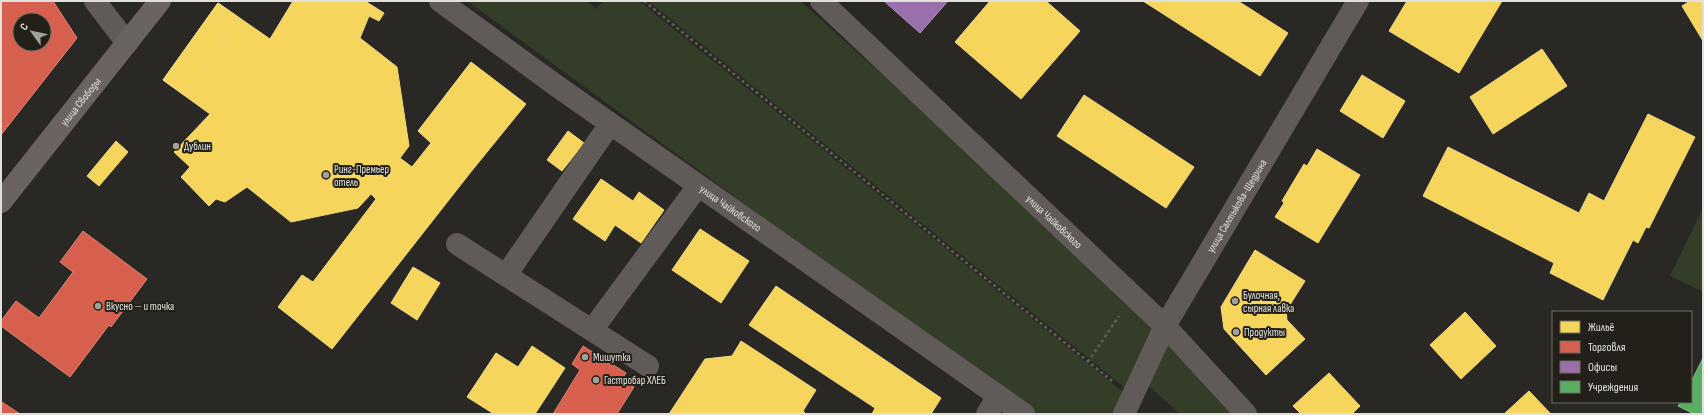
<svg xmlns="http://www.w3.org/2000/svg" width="1704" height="415" font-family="'Sofia Sans Condensed',sans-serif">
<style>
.green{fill:#343d28}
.homes{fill:#f6d55c;stroke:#f0d882}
.shops{fill:#d6604d;stroke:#d98678;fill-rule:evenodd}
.offices{fill:#9970ab;stroke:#af92b9}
.public{fill:#5aae61;stroke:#82bd86}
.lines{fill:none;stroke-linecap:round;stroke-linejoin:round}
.path{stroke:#615e5b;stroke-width:2.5;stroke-dasharray:3 3;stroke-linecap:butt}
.minor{stroke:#605a59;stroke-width:22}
.major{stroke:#6b6360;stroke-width:22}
.poi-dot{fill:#a1a09b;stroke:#222019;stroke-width:1.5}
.labels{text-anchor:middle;stroke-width:4;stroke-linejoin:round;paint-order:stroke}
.street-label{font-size:11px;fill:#e1e0db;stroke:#222019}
.poi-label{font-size:11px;fill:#e1e0db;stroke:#222019;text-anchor:start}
</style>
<rect width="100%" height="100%" fill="#2a2824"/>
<path class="green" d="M 467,1 L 587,1 L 596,9 L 603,1 L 639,1 L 1128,396 L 1119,414 L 1032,414 Z
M 648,1 L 800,1 L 1163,326 L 1130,392 Z
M 1703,208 L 1703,292 L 1670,276 Z
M 1166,329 L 1243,414 L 1180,414 L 1141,379 Z"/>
<path class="homes" d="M 293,1 L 365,1 L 384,13 L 379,21 L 369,16 L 360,38 L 397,67 L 409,146 L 400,158 L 412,167 L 431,143 L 418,131 L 471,62 L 526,104 L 470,173 L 332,349 L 278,307 L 302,275 L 313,282 L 376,199 L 371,194 L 358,208 L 291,222 L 247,187 L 225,202 L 216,199 L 209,206 L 181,177 L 190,167 L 174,152 L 210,114 L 163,80 L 218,3 L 270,39 Z
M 990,1 L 1046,1 L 1080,31 L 1021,99 L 955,42 Z
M 1143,1 L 1238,1 L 1288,33 L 1260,76 Z
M 1407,1 L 1502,1 L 1459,73 L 1389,31 Z
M 1690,1 L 1703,1 L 1703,41 L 1682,6 Z
M 218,3 L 238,17 L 184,95 L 163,80 Z
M 1542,49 L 1567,86 L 1493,134 L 1470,97 Z
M 1362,75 L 1405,101 L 1383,138 L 1340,111 Z
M 1084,95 L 1194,167 L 1166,208 L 1057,136 Z
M 1648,114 L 1695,137 L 1649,228 L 1646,227 L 1638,243 L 1633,240 L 1603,300 L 1550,273 L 1554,263 L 1423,196 L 1448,147 L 1579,213 L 1589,193 L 1604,201 Z
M 568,131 L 584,143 L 562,171 L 547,160 Z
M 116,141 L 128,152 L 99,186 L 87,176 Z
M 1317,149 L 1360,175 L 1318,243 L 1275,217 L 1284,203 L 1282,201 L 1304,164 L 1307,166 Z
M 601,179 L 633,201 L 639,192 L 664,210 L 641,243 L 615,225 L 605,241 L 573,219 Z
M 700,229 L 749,261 L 721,303 L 672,270 Z
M 1255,250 L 1305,281 L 1286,311 L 1287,320 L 1305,339 L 1266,375 L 1224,329 L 1221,307 Z
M 413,267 L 440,283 L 417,320 L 391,303 Z
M 776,286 L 941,398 L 931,414 L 872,414 L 875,408 L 749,325 Z
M 1465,312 L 1496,346 L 1461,379 L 1430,345 Z
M 741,341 L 816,390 L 803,411 L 806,414 L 669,414 L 705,359 L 732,356 Z
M 532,346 L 565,368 L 535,414 L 494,414 L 467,397 L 496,353 L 518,367 Z
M 1329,373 L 1360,406 L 1352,414 L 1301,414 L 1293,406 Z
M 1529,391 L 1551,414 L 1504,414 Z"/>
<path class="shops" d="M 1,1 L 53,1 L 77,38 L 1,135 ZM 20,20 L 44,20 L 44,44 L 20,44 Z
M 83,231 L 147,279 L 111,327 L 109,325 L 70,377 L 1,326 L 1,321 L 16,301 L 39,318 L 73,272 L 60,262 Z
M 583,346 L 626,373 L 622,379 L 634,387 L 617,414 L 553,414 L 580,370 L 572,364 Z
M 2,402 L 20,414 L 1,414 Z"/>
<path class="offices" d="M 884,1 L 948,1 L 920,33 Z"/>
<path class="public" d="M 1703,358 L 1703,414 L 1694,414 L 1678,406 L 1681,402 L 1691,402 L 1691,382 Z"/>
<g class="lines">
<path class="path" d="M 644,1 L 1112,381
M 1088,362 L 1119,316"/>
<g class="minor">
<path d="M 95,1 L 127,43"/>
<path id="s1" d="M 440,1 L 554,84 L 1024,414"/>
<path id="s2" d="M 821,1 L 1165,326 L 1246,414"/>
<path d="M 457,244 L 648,366"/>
<path d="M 506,275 L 610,124"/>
<path d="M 592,330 L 698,186"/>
<path d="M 987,414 L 998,396"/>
<path id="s3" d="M 1124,414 L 1165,326 L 1358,1"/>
</g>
<path class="major" id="s4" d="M 1,202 L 160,1"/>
</g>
<g class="poi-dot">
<circle cx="176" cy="146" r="4"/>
<circle cx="326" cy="175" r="4"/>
<circle cx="1235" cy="301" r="4"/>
<circle cx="98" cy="306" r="4"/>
<circle cx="1236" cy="332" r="4"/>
<circle cx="585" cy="357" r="4"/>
<circle cx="596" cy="380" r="4"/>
</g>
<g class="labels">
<g class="street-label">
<text dy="4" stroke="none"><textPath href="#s4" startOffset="128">улица Свободы</textPath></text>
<text dy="4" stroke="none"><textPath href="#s3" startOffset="237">улица Салтыкова-Щедрина</textPath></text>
<text dy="4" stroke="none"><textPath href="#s1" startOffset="357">улица Чайковского</textPath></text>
<text dy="4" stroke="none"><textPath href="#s2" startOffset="321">улица Чайковского</textPath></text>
</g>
<g class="poi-label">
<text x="184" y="150">Дублин</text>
<text x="334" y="173">Ринг-Премьер<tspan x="334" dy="13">отель</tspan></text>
<text x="1243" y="299">Булочная,<tspan x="1243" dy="13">сырная лавка</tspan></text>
<text x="106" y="310">Вкусно — и точка</text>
<text x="1244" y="336">Продукты</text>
<text x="593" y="361">Мишутка</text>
<text x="604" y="384">Гастробар ХЛЕБ</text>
</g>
</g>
<rect width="1704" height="415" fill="none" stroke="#e1e0db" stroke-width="4"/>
<rect x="1552" y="311" width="140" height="92" fill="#222019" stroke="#6e6d67"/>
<rect x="1560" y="321" width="20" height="12" fill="#f6d55c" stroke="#6e6d67"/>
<text x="1588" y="331" font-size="12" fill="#e1e0db">Жильё</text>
<rect x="1560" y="341" width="20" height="12" fill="#d6604d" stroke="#6e6d67"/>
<text x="1588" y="351" font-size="12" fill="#e1e0db">Торговля</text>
<rect x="1560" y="361" width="20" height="12" fill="#9970ab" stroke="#6e6d67"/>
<text x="1588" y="371" font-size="12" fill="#e1e0db">Офисы</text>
<rect x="1560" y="381" width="20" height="12" fill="#5aae61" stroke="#6e6d67"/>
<text x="1588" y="391" font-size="12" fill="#e1e0db">Учреждения</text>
<g transform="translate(32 32) rotate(303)"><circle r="19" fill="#222019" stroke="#6e6d67"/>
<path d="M0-3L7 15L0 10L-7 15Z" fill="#a1a09b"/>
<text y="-6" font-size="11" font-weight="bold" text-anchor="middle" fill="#e1e0db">С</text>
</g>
</svg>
